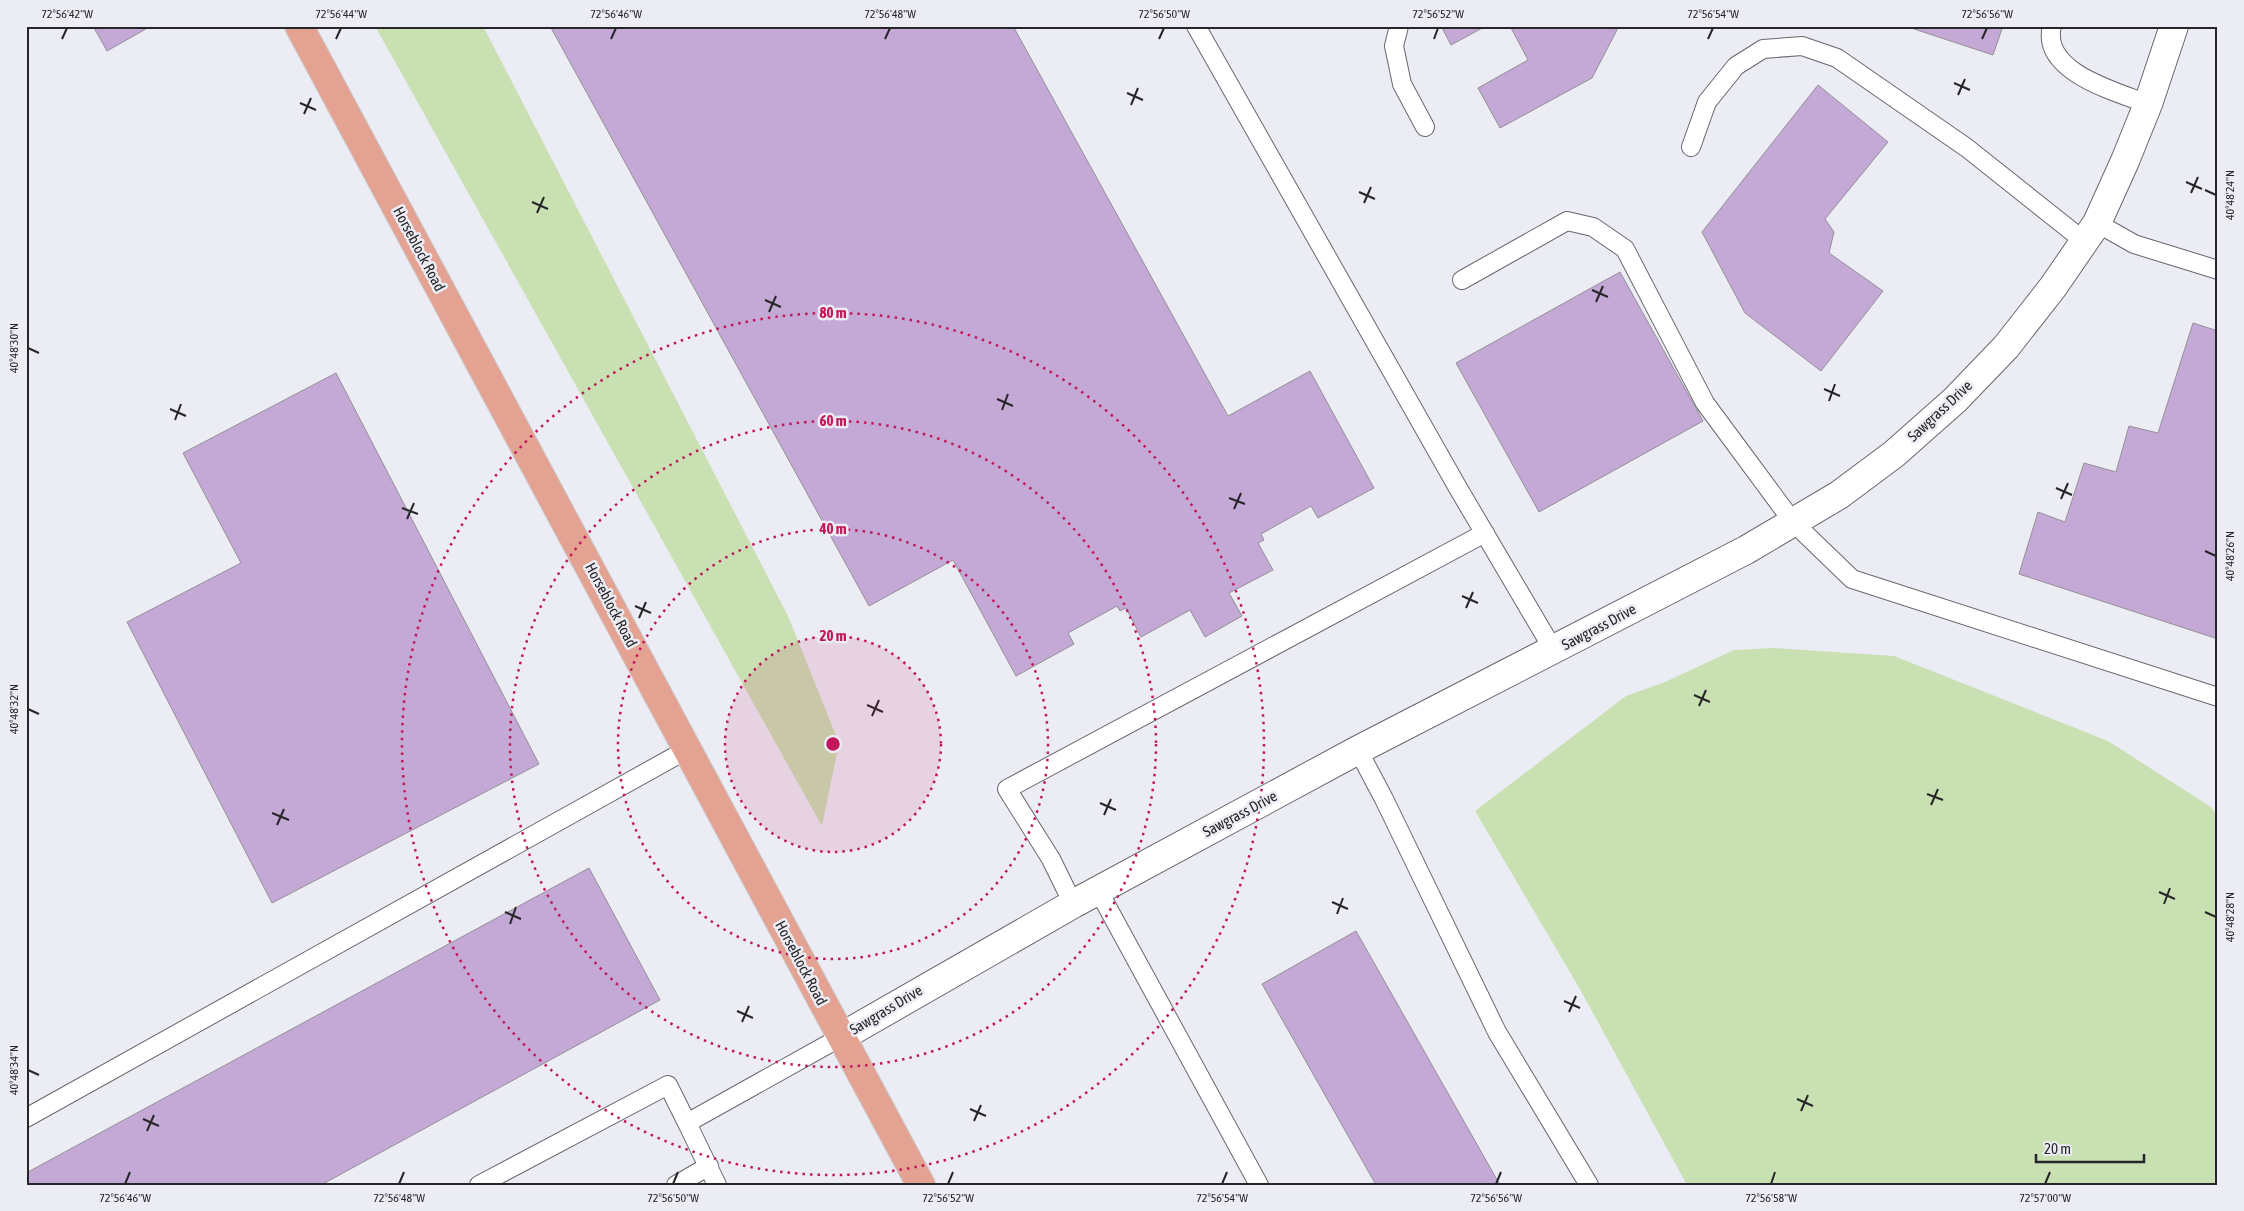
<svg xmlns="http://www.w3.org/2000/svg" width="2244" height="1211" font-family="'Asap Condensed',sans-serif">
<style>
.green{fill:#c9e0b3}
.building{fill:#c4a8d5;stroke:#949097}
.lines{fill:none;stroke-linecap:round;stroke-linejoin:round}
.lane-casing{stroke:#67676e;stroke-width:20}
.street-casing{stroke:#67676e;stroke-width:30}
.primary-casing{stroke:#cbcbcc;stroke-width:30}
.lane{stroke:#fff;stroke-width:18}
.street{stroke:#fff;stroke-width:28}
.primary{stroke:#e4a292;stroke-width:28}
.ticks{fill:none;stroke:#262629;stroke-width:2}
.ring{fill:none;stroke:#c2185b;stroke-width:2.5;stroke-dasharray:2.5 5}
.labels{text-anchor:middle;stroke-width:5;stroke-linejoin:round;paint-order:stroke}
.street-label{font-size:15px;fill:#262629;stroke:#ececf4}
.centre{fill:#c2185b;stroke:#ececf4;stroke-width:2.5}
.ring-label{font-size:15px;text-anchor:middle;font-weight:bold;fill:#c2185b;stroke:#ececf4;stroke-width:5;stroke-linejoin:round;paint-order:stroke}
.neatline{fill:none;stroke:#262629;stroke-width:2}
.ticks-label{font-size:12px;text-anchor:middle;fill:#262629}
</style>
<rect width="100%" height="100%" fill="#ececf4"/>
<path class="green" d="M 375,26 L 483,26 L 788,616 L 839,743 L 822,826 Z
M 1774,648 L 1894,656 L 2108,741 L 2211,807 L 2218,818 L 2218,1185 L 1687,1185 L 1581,991 L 1475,811 L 1626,696 L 1665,682 L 1734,650 Z"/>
<path class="building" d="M 93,26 L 151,26 L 107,51 Z
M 550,26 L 1013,26 L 1228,416 L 1310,371 L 1374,488 L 1318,518 L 1311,506 L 1261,534 L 1264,540 L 1258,543 L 1273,570 L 1229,593 L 1242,616 L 1205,637 L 1190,610 L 1141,637 L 1126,608 L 1120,611 L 1117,606 L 1068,633 L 1074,644 L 1016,676 L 953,560 L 869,606 Z
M 1441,26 L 1486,26 L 1451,45 Z
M 1510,26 L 1619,26 L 1592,78 L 1500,128 L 1478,88 L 1528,60 Z
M 1905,26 L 2003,26 L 1993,55 Z
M 1818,85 L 1888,142 L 1825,219 L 1834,232 L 1829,253 L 1883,291 L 1821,371 L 1745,313 L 1702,232 Z
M 1620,272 L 1703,421 L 1539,512 L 1456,363 Z
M 2193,323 L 2218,331 L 2218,639 L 2019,574 L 2038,512 L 2065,522 L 2084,463 L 2116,472 L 2129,426 L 2158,433 Z
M 336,373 L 539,764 L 272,903 L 127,622 L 241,563 L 183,453 Z
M 589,868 L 660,1000 L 321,1185 L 26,1185 L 26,1173 Z
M 1356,931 L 1500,1185 L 1376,1185 L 1262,984 Z"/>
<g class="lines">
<defs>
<path id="lane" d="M 1196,26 L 1458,488 L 1554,651
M 1399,26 L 1394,46 L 1402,84 L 1425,127
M 2052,26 C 2040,72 2117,92 2148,104
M 1691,147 L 1707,102 L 1736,66 L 1763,49 L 1802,46 L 1837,58 L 1967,148 L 2084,241
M 2097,223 L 2134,244 L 2218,270
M 1462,280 L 1567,221 L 1593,227 L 1625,249 L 1705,403 L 1793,522 L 1852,579 L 2218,697
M 1358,750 L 1384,799 L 1497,1032 L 1589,1185
M 1098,890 L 1259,1185
M 1073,904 L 1051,859 L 1007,789 L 1485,533
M 26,1118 L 688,749
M 479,1185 L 668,1085 L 687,1123
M 676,1185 L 709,1166
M 717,1185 L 687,1123 L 841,1037"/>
<path id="street" d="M 841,1037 L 1073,904 L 1358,750 L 1746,550 L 1839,495 L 1894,454 L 1955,400 L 2006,347 L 2053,287 L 2097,223 L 2125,161 L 2148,104 L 2174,26"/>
<path id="primary" d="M 299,26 L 921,1185"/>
</defs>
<use href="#lane" class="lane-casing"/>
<use href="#street" class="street-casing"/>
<use href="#primary" class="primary-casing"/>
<use href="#lane" class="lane"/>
<use href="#street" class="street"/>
<use href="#primary" class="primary"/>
</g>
<path class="ticks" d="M 62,39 L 67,28M 336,39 L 341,28M 611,39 L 616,28M 885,39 L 890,28M 1159,39 L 1164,28M 1434,39 L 1438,28M 1708,39 L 1713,28M 1982,39 L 1987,28M 1954,83 L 1970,90M 1127,93 L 1143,100M 1958,95 L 1965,79M 300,103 L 316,110M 1131,105 L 1138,88M 304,114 L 311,98M 2186,182 L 2202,189M 2205,190 L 2216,195M 1359,192 L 1375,199M 2191,193 L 2198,177M 532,202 L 548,209M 1364,203 L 1371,187M 537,213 L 544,197M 1592,290 L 1608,297M 765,300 L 781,307M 1596,302 L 1603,286M 769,312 L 776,296M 28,348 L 39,353M 1824,389 L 1840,396M 997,399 L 1013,406M 1829,401 L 1835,384M 170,409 L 186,416M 1002,410 L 1008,394M 175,420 L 181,404M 2056,488 L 2072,495M 1229,498 L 1245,504M 2061,499 L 2068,483M 402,508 L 418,514M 1234,509 L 1241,493M 407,519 L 414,503M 2205,551 L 2216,556M 1462,596 L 1478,603M 635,606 L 651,613M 1466,608 L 1473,592M 639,618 L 646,602M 1694,695 L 1710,702M 867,705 L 883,712M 1699,706 L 1706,690M 28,709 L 39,714M 872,716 L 879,700M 1927,794 L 1943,800M 1100,803 L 1116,810M 1931,805 L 1938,789M 272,813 L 289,820M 1104,815 L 1111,799M 277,825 L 284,809M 2159,892 L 2175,899M 1332,902 L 1348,909M 2164,904 L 2170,888M 505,912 L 521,919M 2205,912 L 2216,917M 1337,914 L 1343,898M 510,924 L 516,907M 1564,1001 L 1580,1008M 737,1011 L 753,1018M 1569,1012 L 1576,996M 742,1022 L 749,1006M 28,1070 L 39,1075M 1797,1099 L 1813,1106M 970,1109 L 986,1116M 1801,1111 L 1808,1095M 143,1119 L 159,1126M 974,1121 L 981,1105M 147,1131 L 154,1115M 125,1184 L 130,1172M 399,1184 L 404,1172M 673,1184 L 678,1172M 948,1184 L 953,1172M 1222,1184 L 1227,1172M 1496,1184 L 1501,1172M 1771,1184 L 1775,1172M 2045,1184 L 2050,1172"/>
<circle cx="833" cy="744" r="108" fill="#c2185b" fill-opacity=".12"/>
<g class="ring">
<circle cx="833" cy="744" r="108"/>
<circle cx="833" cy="744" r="215"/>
<circle cx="833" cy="744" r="323"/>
<circle cx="833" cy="744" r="431"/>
</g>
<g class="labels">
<g class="street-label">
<text transform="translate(419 249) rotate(62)" y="5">Horseblock Road</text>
<text transform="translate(1940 411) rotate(-43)" y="5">Sawgrass Drive</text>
<text transform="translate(611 605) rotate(62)" y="5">Horseblock Road</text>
<text transform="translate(1599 627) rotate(-28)" y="5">Sawgrass Drive</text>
<text transform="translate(1240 814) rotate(-28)" y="5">Sawgrass Drive</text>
<text transform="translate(801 963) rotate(62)" y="5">Horseblock Road</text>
<text transform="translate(886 1010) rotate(-31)" y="5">Sawgrass Drive</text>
</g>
</g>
<circle cx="833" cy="744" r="8" class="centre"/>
<g class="ring-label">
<text x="833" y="318">80 m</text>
<text x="833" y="426">60 m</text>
<text x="833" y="534">40 m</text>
<text x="833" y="641">20 m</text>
</g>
<rect width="2244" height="1211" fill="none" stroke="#ececf4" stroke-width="55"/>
<path d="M2036 1154v8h108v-8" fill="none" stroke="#262629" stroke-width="2.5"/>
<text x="2044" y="1154" font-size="15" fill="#262629" stroke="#ececf4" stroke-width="4" paint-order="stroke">20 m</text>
<rect x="28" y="28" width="2188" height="1156" class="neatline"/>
<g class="ticks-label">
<text x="67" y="18">72°56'42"W</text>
<text x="341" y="18">72°56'44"W</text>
<text x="616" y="18">72°56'46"W</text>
<text x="890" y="18">72°56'48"W</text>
<text x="1164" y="18">72°56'50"W</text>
<text x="1438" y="18">72°56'52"W</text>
<text x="1713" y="18">72°56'54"W</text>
<text x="1987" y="18">72°56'56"W</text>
<text transform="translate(2230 195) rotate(-90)" y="4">40°48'24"N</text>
<text transform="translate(14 348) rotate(-90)" y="4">40°48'30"N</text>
<text transform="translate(2230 556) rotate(-90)" y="4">40°48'26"N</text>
<text transform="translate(14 709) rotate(-90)" y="4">40°48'32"N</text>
<text transform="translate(2230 917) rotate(-90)" y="4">40°48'28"N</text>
<text transform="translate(14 1070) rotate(-90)" y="4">40°48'34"N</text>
<text x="125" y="1202">72°56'46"W</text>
<text x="399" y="1202">72°56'48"W</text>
<text x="673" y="1202">72°56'50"W</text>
<text x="948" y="1202">72°56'52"W</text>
<text x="1222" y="1202">72°56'54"W</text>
<text x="1496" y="1202">72°56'56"W</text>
<text x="1771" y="1202">72°56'58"W</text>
<text x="2045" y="1202">72°57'00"W</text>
</g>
</svg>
